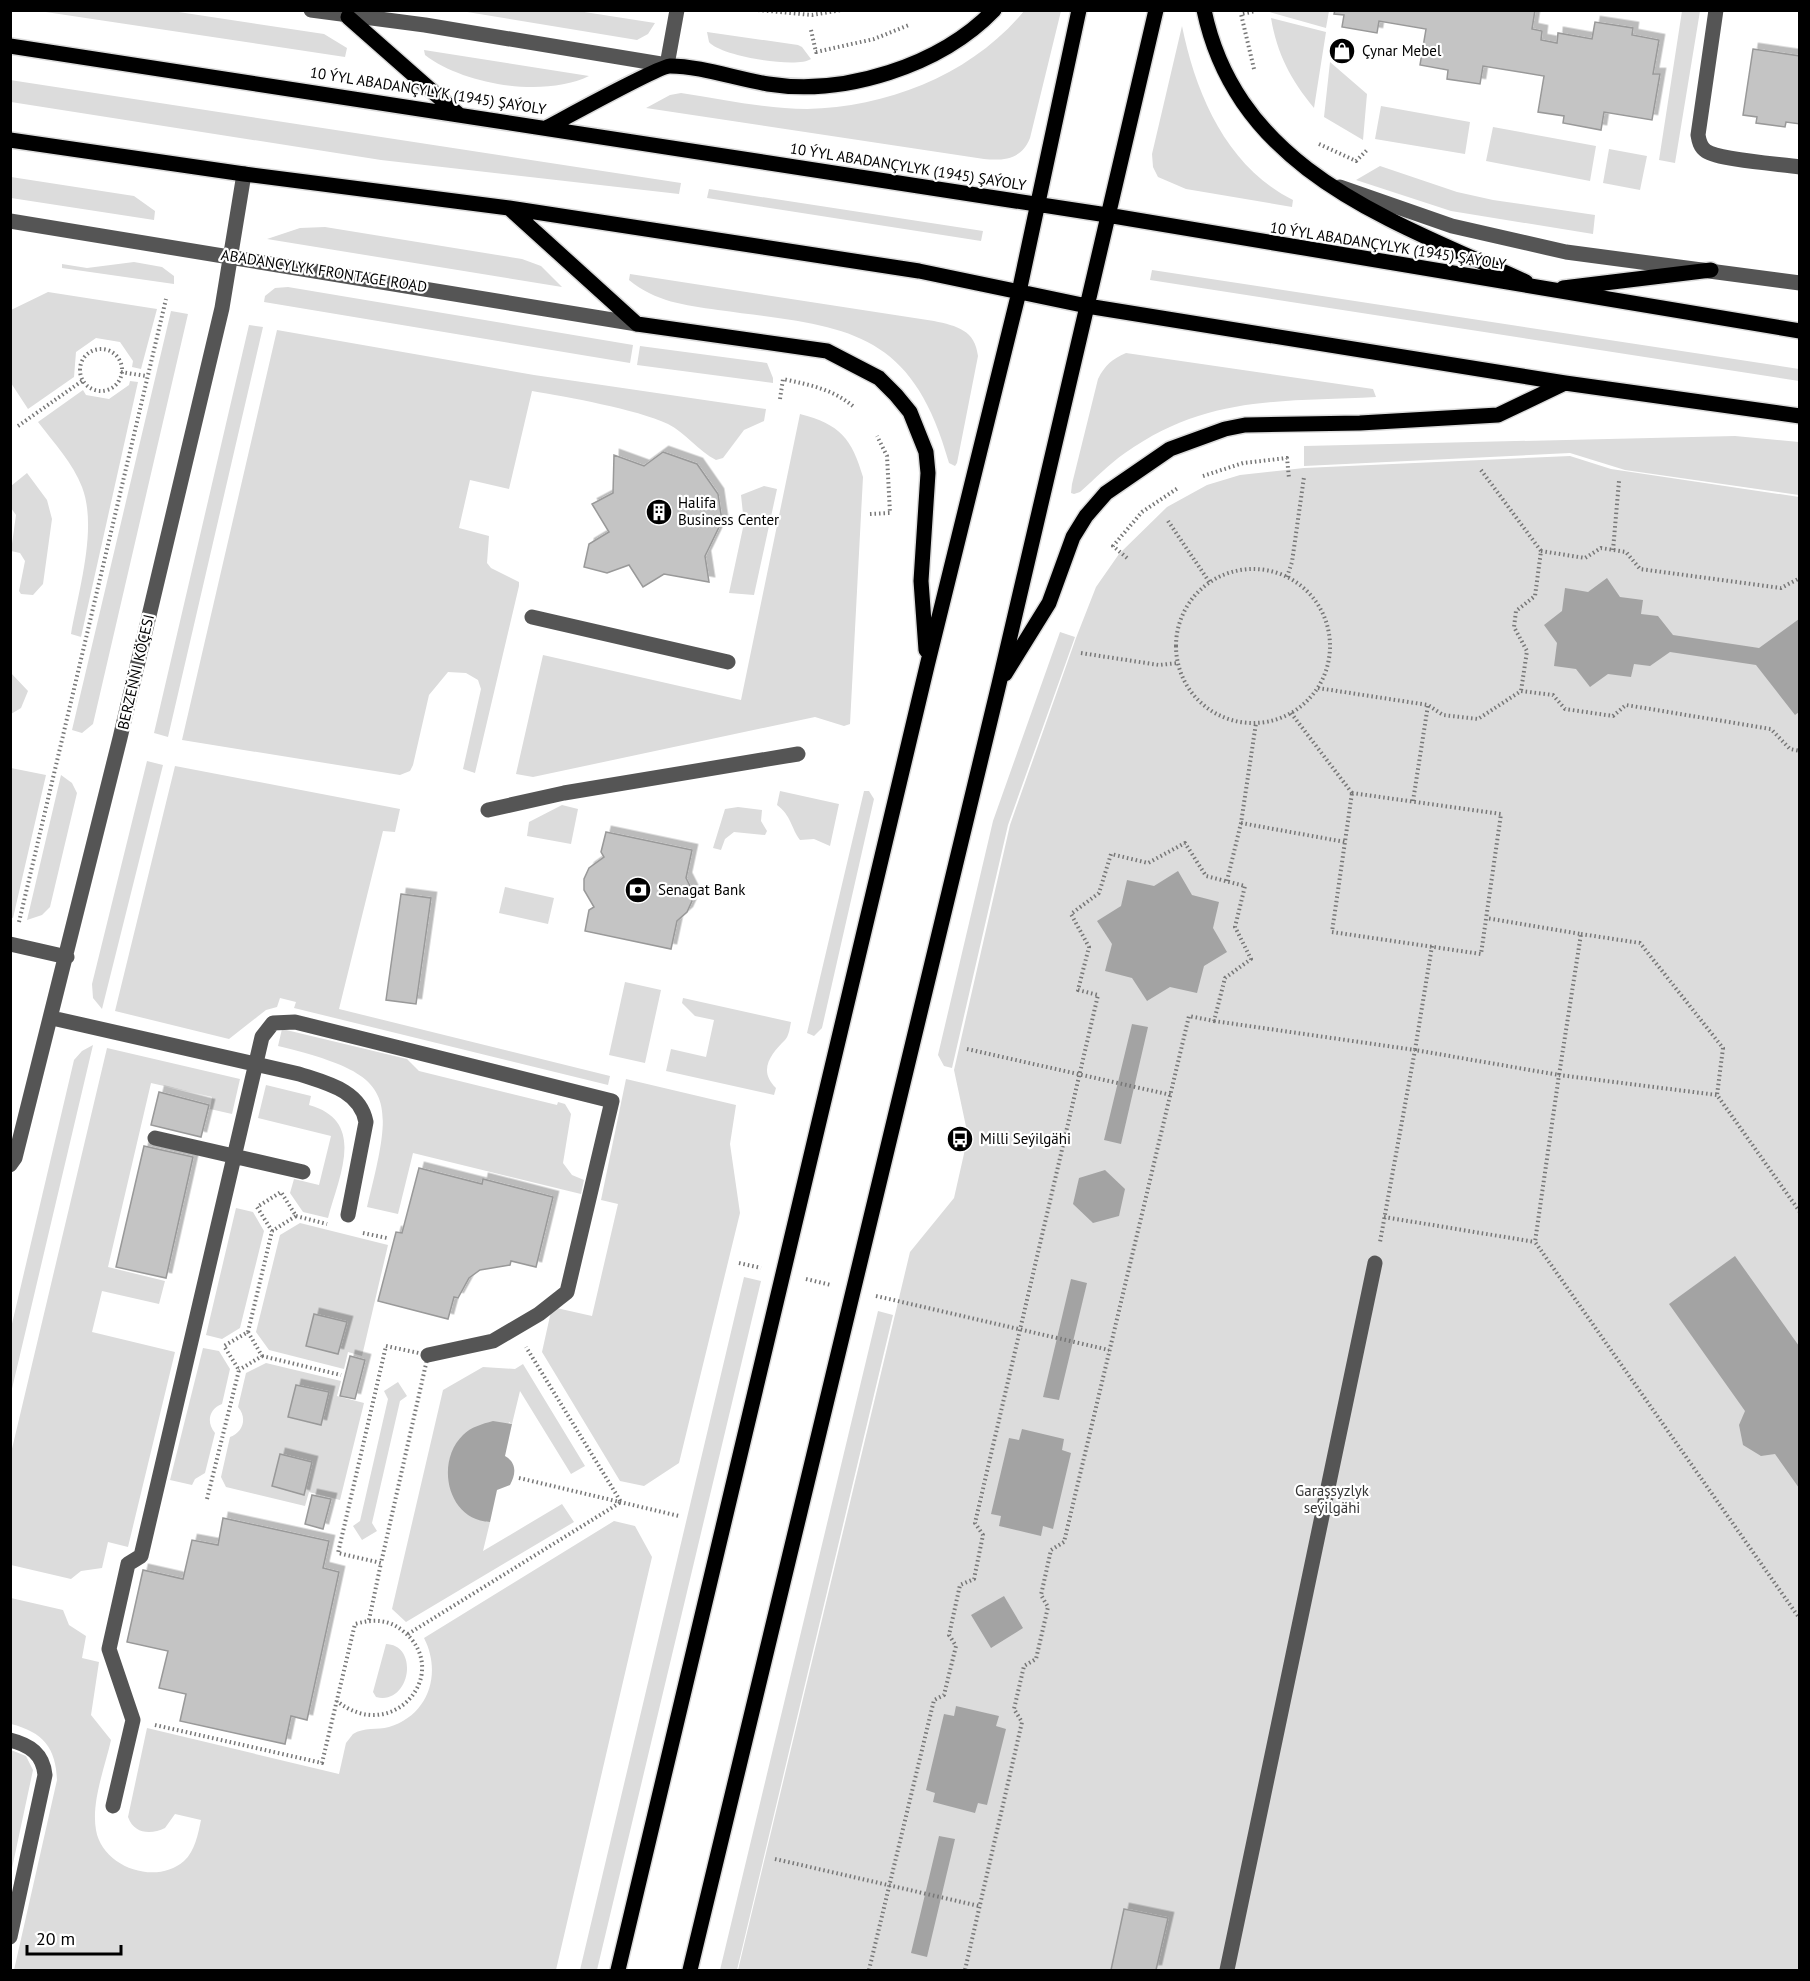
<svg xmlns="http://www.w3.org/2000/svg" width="1810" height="1981" font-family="'PT Sans',sans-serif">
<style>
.green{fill:#dcdcdc}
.water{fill:#a3a3a3}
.building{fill:#c4c4c4;stroke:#999;stroke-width:1.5;filter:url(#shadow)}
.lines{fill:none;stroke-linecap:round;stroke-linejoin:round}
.major-casing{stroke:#dbdbdb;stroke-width:18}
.path{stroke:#777;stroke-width:4;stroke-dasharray:1.5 3;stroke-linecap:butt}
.minor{stroke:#555;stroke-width:15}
.major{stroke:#000;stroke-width:15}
.labels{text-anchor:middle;stroke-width:4.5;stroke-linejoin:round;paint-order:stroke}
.poi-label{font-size:15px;fill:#000;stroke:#fff;text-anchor:start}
.street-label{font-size:15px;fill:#000;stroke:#fff}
.park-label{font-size:15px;fill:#333;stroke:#fff}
</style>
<defs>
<filter id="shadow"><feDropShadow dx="5.5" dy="-5.5" stdDeviation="0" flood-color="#0004"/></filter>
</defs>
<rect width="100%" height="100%" fill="#fff"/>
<path class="green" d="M 39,11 L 172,11 L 324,34 L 347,48 L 345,57 Z
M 461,11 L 578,11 L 655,23 L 648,34 L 637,40 Z
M 1024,11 L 1061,11 L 1030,138 C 1022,159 1004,161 984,159 L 646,108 L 670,95 L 681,93 C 722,99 765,109 807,109 C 889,107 972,74 1024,11 Z
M 1266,11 L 1266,10 L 1329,11 L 1326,28 Z
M 1682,11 L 1700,11 L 1675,163 L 1659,160 Z
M 1271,18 L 1326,32 L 1314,108 C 1291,80 1277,54 1271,18 Z
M 1182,26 C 1196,95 1227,167 1293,200 L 1292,207 L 1186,189 L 1158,177 L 1153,167 L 1152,154 Z
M 707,32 L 798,45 L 802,47 L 811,59 C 797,69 720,56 709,42 Z
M 424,50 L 589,76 C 544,98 464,85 425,55 Z
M 1330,62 L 1367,94 L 1363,140 L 1324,117 Z
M 10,80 L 681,183 L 679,194 L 381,160 L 11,102 Z
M 1381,106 L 1470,122 L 1465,154 L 1375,139 Z
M 1493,127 L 1596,146 L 1590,181 L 1486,161 Z
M 1609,149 L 1647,156 L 1640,190 L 1603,183 Z
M 1380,166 L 1457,192 L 1493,200 L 1595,215 L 1593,234 L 1451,211 L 1356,180 Z
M 11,177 L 134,196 L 155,211 L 154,220 L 11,198 Z
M 709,189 L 983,231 L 981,241 L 707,198 Z
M 325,227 L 522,259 L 541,266 L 562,287 L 267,239 L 300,228 Z
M 134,262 L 162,267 L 174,276 L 174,284 L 62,268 L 62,264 L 87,268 Z
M 1152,270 L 1799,369 L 1799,381 L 1150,280 Z
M 630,274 L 934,321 C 957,326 975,330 978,356 L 957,463 L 955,466 L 949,463 C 911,325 842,327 718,310 C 684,305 656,302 629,280 Z
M 288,287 L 633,345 L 630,363 L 264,302 L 265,296 L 275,288 Z
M 48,292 L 157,309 L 141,369 L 132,367 L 133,361 L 120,342 L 96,338 L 76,352 L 74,377 L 28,409 L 11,383 L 11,310 Z
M 171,311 L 188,314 L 93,724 L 82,733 L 72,730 Z
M 249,325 L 263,327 L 168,737 L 154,733 Z
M 277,330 L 534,375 L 766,409 L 764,421 L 744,430 L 723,458 L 716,460 C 698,451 686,433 668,424 C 636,409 567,397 532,391 L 509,489 L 470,480 L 459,528 L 489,536 L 487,563 L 491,568 L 519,582 L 519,586 L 475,773 L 463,769 L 481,689 L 478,680 L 466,673 L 448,672 L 429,695 L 413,765 L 410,771 L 400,775 L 182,740 Z
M 640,346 L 767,363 L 773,378 L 773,383 L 637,365 Z
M 1126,353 L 1373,389 L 1376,397 C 1281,402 1207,395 1125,453 C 1109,464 1095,479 1080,492 L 1074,494 L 1071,493 L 1072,484 L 1098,379 C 1105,365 1112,359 1126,353 Z
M 130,381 L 138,382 L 81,637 L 71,634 C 78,592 98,528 82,487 C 73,463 54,443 38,422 L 83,390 L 86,395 L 109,399 L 129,385 Z
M 800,414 C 840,424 852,439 863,477 L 850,724 L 844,726 L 815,717 L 533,777 L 516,774 L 543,655 L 741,700 Z
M 1735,436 L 1799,442 L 1799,495 L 1625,470 L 1570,453 L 1304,466 L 1304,446 Z
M 1570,456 L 1611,469 L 1799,497 L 1799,1970 L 738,1970 L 910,1252 L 954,1198 L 968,1136 L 954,1070 L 1010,825 L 1076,638 L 1096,587 L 1119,554 L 1167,507 L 1207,485 L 1240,475 L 1304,468 Z
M 27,473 L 47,500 L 52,519 L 43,584 L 33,595 L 21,594 L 19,591 L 25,561 L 20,553 L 11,551 L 16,515 L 11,508 L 11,486 Z
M 764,486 L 777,489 L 754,595 L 729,593 L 744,523 L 741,495 Z
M 1060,632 L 1075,637 L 1008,825 L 952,1068 L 944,1066 L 938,1055 L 993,821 Z
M 11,673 L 28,691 L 21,708 L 11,714 Z
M 147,761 L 163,765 L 102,1009 L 93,998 L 92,984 Z
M 175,766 L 400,809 L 395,832 L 383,831 L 339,1009 L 610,1076 L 608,1085 L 294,1008 L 296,1002 L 280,998 L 277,1007 L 266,1010 L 229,1039 L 115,1011 Z
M 11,768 L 46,775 L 13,918 L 10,917 Z
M 61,775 L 72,783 L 77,793 L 50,907 L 42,915 L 27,920 Z
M 780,791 L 839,804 L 830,846 L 814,839 L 800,840 C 791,828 791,815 777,805 Z
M 864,791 L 869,791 L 874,799 L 822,1028 L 814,1036 L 807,1033 Z
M 562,805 L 578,809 L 571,844 L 527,836 L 529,822 Z
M 738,807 L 762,810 L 761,821 L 767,831 L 765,835 L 734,832 L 725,839 L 721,850 L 713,848 L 725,809 Z
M 505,887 L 554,898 L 548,924 L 499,913 Z
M 625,982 L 661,990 L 645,1063 L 609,1055 Z
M 683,998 L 791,1022 C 790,1027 789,1036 785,1040 C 772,1053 757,1070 776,1088 L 774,1095 L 666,1071 L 671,1049 L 706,1057 L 714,1020 L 695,1016 L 682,1003 Z
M 282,1029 L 407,1059 L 419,1071 L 557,1105 L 558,1102 L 565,1104 L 571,1114 L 563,1163 L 572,1175 L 584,1180 L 581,1194 L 413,1153 L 398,1214 L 367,1207 C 395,1094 397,1075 278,1046 Z
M 93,1045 L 11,1393 L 11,1328 L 74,1060 L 82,1051 Z
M 107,1048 L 240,1079 L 232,1114 L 210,1109 L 212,1097 L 151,1083 L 108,1267 L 165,1281 L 159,1304 L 102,1291 L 92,1332 L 175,1352 L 128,1547 L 108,1542 L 102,1568 L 81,1571 L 71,1579 L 11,1565 L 11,1453 Z
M 626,1079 L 736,1105 L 730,1144 L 740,1213 L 679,1463 L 644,1486 L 620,1481 L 542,1352 L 552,1307 L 592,1316 L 618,1204 L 601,1200 Z
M 266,1085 L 311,1096 L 309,1105 C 367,1121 339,1176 328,1218 L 303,1212 L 290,1193 L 294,1179 L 319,1185 L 331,1136 L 258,1118 Z
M 236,1208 L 253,1212 L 264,1231 L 240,1328 L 222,1339 L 206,1335 Z
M 300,1223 L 388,1245 L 362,1356 L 348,1352 L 344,1369 L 269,1350 L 256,1332 L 280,1235 Z
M 744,1277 L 761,1281 L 597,1970 L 580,1970 Z
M 878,1311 L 893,1315 L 737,1970 L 720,1970 Z
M 203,1348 L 219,1351 L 230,1369 L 222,1404 C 209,1409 206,1422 215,1433 L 205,1473 L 195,1479 L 192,1485 L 170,1480 Z
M 266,1363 L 341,1381 L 337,1396 L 364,1403 L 340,1500 L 309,1492 L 305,1506 L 226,1487 L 221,1477 L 230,1437 C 244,1432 247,1417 238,1407 L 246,1373 Z
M 523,1364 L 585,1466 L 571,1474 L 520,1391 L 512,1424 L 509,1422 L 486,1522 L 490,1522 L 483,1551 L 562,1504 L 574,1522 L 406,1622 L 392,1609 L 443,1390 L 483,1367 L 515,1369 Z
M 398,1382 L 407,1396 L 400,1401 L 372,1523 L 377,1531 L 362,1540 L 353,1526 L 360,1521 L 388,1399 L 384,1391 Z
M 614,1521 L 635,1526 L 652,1557 L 556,1970 L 14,1970 L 57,1780 C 56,1748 43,1732 11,1724 L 11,1598 L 63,1610 L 69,1625 L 86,1636 L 82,1658 L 99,1662 L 91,1715 L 111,1740 C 105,1767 91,1802 96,1830 C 102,1867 156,1886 184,1861 C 195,1851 198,1834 201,1820 L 175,1814 L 165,1828 C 151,1835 134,1834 128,1817 L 147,1728 L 339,1774 L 346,1743 L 353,1734 C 364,1727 377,1730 389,1727 C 429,1715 442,1673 424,1638 Z
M 386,1644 C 420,1645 410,1706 376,1697 L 373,1692 Z
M 11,1750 L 26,1756 L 33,1770 L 11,1873 Z"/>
<path class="water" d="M 1607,578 L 1620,597 L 1643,600 L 1641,614 L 1658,616 L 1673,635 L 1759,648 L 1799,619 L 1799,712 L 1795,715 L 1756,665 L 1670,652 L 1650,666 L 1634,664 L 1631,677 L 1608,674 L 1590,687 L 1576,669 L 1554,666 L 1557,643 L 1544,625 L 1562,611 L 1565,588 L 1588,592 Z
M 1178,871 L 1192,895 L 1219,902 L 1213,928 L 1227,952 L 1204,966 L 1197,993 L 1170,987 L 1147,1001 L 1132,978 L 1105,971 L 1112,944 L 1097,921 L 1121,906 L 1127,880 L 1154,886 Z
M 1132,1024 L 1148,1027 L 1121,1144 L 1104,1140 Z
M 1105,1170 L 1125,1189 L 1119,1216 L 1093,1223 L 1073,1204 L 1079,1178 Z
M 1735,1256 L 1799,1346 L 1799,1488 L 1775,1454 L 1761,1456 L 1743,1445 L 1739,1425 L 1745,1411 L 1669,1304 Z
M 1071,1279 L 1087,1283 L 1059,1400 L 1043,1397 Z
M 493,1421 L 512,1424 L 505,1456 C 517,1463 516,1474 510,1485 L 497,1490 L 490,1522 C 447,1520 435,1462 463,1435 C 471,1427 482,1424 493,1421 Z
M 1022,1429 L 1064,1439 L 1062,1450 L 1071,1453 L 1053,1529 L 1043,1526 L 1041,1536 L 999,1526 L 1001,1516 L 991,1514 L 1009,1438 L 1019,1440 Z
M 1004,1596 L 1023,1628 L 991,1648 L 971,1615 Z
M 956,1706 L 999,1716 L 996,1726 L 1006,1729 L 987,1805 L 978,1803 L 975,1813 L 933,1802 L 935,1793 L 926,1790 L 944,1714 L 954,1716 Z
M 939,1836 L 955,1839 L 927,1957 L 911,1953 Z"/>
<path class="building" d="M 1335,10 L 1535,10 L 1532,29 L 1542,31 L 1541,40 L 1557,43 L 1558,33 L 1592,39 L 1595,22 L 1633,28 L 1632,35 L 1659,40 L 1653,74 L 1660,74 L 1652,120 L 1604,112 L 1601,130 L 1563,123 L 1564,116 L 1538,112 L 1544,76 L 1483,66 L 1480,84 L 1447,79 L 1448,70 L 1420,65 L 1426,29 L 1379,21 L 1377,33 L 1342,27 L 1344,15 L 1334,14 Z
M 1753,49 L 1800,56 L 1800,124 L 1786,122 L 1785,127 L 1756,123 L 1757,117 L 1743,115 Z
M 663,452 L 697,464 L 718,494 L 722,521 L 705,556 L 709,582 L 664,574 L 643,587 L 629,565 L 607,573 L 584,567 L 589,544 L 609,532 L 592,504 L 613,493 L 614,455 L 644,466 Z
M 606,832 L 692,850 L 686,878 L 692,890 L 692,901 L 687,912 L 677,921 L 671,949 L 585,931 L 589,910 L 594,907 L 584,890 L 584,879 L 589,868 L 604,857 L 601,852 Z
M 401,894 L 431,898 L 416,1004 L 386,1000 Z
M 159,1092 L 209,1105 L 201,1137 L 151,1125 Z
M 144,1146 L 193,1157 L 166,1278 L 116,1267 Z
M 419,1168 L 482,1184 L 483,1179 L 553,1197 L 536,1267 L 511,1261 L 510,1265 L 480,1270 L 469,1278 L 458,1298 L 454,1297 L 448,1319 L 378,1301 L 396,1232 L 402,1233 Z
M 314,1314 L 347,1322 L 338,1354 L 306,1346 Z
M 350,1356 L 365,1360 L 355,1399 L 340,1396 Z
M 296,1385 L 329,1392 L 321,1425 L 288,1417 Z
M 280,1454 L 312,1462 L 304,1495 L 272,1486 Z
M 312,1495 L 331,1499 L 323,1529 L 305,1524 Z
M 223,1518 L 329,1541 L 323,1568 L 339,1572 L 307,1720 L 291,1716 L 285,1744 L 180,1721 L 186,1694 L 159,1688 L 168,1651 L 127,1642 L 143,1570 L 183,1579 L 192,1540 L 218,1545 Z
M 1124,1909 L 1168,1918 L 1156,1970 L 1111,1970 Z"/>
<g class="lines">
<defs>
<path id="major" d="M 1204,10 C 1238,172 1394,221 1526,282
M 348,17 L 458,114
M 10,46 L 1107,215 L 1800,331
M 548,127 C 565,118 659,66 670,66 C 700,66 737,79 768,84 C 844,96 940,66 994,10
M 10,140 L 244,174 L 509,208 L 919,271 L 1087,306 L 1565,383 L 1800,416
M 509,208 L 637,324 L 827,351 L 879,378 L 896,395 L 910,412 L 926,452 L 928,473 L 921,581 L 926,650
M 1563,288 L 1711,270
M 1005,674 L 1049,603 L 1073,537 L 1086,516 L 1106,493 L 1170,449 L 1225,429 L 1245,425 L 1360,423 L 1498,415 L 1565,383
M 618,1970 L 927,666 L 1019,292 L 1079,10
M 690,1970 L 999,684 L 1156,10"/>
</defs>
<use href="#major" class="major-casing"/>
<path class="path" d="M 758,10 L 812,15 L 841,10
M 811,30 L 816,52 L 874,39 L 909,25
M 1254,69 L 1241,14 L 1256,11
M 1319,144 L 1356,161 L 1367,150
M80 370a21 21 0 1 1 42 0a21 21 0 1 1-42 0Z
M 121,372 L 146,376
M 780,399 L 783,379 C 810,385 833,389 854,407
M 18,426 L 82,381
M 1481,470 L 1541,551 L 1535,596 L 1516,611 L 1514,627 L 1527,651 L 1521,691
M 1203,476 L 1243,463 L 1287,458 L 1289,478
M 870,514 L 890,513 L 887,456 L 877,436
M 1168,521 L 1210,583
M 1613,550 L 1619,481
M 1541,551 L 1585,558 L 1601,548 L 1626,552 L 1640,569 L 1781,588 L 1800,578
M 1127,558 L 1113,546 L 1142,512 L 1178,488
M1176 646a77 77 0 1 1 154 0a77 77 0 1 1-154 0Z
M 1287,577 L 1292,562 L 1304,477
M 1081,653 L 1159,665 L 1178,663
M 1318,688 L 1428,705 L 1443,715 L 1478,719 L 1521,691 L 1553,695 L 1565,709 L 1613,716 L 1626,705 L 1771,729 L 1790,749 L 1800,751
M 1291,713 L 1352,793
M 1352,793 L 1501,814 L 1481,954 L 1332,932 Z
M 1413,801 L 1428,705
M 1241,823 L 1345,842
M 1227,881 L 1241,823 L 1256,723
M 19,922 L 166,299
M 1581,934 L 1640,943 L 1723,1048 L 1717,1095
M 1432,946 L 1415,1050 L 1559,1075 L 1581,934 L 1486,918
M 1214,1021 L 1415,1050 L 1380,1242
M 967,1049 L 1171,1095
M 1800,1212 L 1717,1095 L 1559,1075 L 1535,1242 L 1800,1619
M 296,1216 L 327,1224
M 1384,1217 L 1535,1242
M 363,1233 L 387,1238
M 739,1263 L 761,1268
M 806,1279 L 831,1285
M 876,1296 L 1109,1350
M 248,1332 L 272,1231 L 257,1207 L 281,1192 L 296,1216 L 272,1231
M 386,1346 L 428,1355 L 381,1563 L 338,1553 Z
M 262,1356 L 341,1375
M 519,1478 L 679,1516
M 207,1499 L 239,1370 L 224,1346 L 248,1332 L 262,1356 L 239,1370
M 369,1620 L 381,1563
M 408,1634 L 621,1502 L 526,1347
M 155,1725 L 322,1763 L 355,1624 C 373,1619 389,1619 403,1631 C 454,1672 393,1746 337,1701
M 775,1859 L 979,1906
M 869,1970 L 934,1700 L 944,1695 L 956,1646 L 949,1635 L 960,1585 L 974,1579 L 983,1535 L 975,1523 L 1098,995 L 1078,990 L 1089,947 L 1071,914 L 1099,893 L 1111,854 L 1148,863 L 1185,843 L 1206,876 L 1245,886 L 1235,927 L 1251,959 L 1225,978 L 1214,1021 L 1189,1016 L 1064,1542 L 1051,1550 L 1041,1595 L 1048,1607 L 1036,1659 L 1024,1666 L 1014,1709 L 1022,1722 L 965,1970"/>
<path class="minor" d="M 311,10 L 425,25 L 667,65 L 677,10
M 1716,10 L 1698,135 C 1699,141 1700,147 1706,151 C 1719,160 1780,164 1800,167
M 1340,187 L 1452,226 L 1566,252 L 1800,283
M 10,221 L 637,324
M 532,617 L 728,662
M 488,810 L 564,793 L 798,754
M 10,944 L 67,957
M 52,1018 L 299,1074 C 326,1083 360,1090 366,1122 L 348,1215
M 155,1138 L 303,1172
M 10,1165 L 15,1158 L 120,738 L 222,308 L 244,174
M 10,1740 C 30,1745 43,1754 45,1775 L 10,1937
M 113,1806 L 133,1720 L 109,1649 L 128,1564 L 141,1556 L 262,1037 L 273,1023 L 295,1022 L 612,1101 L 567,1292 L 539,1314 L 493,1341 L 428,1355
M 1227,1970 L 1375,1263"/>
<use href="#major" class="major"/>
</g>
<defs>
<symbol id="shop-disc" viewBox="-11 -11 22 22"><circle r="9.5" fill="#000" stroke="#fff"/><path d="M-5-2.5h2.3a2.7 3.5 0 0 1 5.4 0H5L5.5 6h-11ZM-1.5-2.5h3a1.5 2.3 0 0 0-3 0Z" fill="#fff"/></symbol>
<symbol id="building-disc" viewBox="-11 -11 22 22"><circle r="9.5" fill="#000" stroke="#fff"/><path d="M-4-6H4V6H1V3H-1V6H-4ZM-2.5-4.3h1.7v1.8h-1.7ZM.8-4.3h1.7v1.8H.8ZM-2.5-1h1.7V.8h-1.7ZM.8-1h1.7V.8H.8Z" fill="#fff"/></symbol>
<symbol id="bank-disc" viewBox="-11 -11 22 22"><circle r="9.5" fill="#000" stroke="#fff"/><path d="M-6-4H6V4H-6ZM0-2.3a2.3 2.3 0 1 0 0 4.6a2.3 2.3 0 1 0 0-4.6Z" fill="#fff"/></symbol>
<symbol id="bus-disc" viewBox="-11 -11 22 22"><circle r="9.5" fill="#000" stroke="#fff"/><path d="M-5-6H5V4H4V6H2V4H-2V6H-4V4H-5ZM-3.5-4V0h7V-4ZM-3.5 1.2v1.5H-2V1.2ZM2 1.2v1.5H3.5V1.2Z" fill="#fff"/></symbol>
</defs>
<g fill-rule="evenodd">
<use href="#shop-disc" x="1327" y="36" width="30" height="30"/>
<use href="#building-disc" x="644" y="497" width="30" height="30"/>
<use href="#bank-disc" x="623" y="875" width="30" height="30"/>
<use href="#bus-disc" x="945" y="1124" width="30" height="30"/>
</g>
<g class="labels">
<g class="poi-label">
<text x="1362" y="56">Çynar Mebel</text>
<text x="678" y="508">Halifa<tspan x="678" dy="17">Business Center</tspan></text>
<text x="658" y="895">Senagat Bank</text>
<text x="980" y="1144">Milli Seýilgähi</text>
</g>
<g class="street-label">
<text transform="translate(428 91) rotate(9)" y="5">10 ÝYL ABADANÇYLYK (1945) ŞAÝOLY</text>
<text transform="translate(908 167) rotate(9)" y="5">10 ÝYL ABADANÇYLYK (1945) ŞAÝOLY</text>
<text transform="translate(1388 246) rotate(9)" y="5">10 ÝYL ABADANÇYLYK (1945) ŞAÝOLY</text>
<text transform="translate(324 271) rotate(9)" y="5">ABADANCYLYK FRONTAGE ROAD</text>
<text transform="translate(136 672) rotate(-77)" y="5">BERZEŇŇI KÖÇESI</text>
</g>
<g class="park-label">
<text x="1332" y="1496">Garaşsyzlyk<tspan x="1332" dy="17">seýilgähi</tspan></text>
</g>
</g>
<rect width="1810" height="1981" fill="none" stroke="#000000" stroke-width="24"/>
<path d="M27 1945v9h94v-9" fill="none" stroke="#000000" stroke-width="3"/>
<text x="36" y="1945" font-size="18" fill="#000000" stroke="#ffffff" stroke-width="4.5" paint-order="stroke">20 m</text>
</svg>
